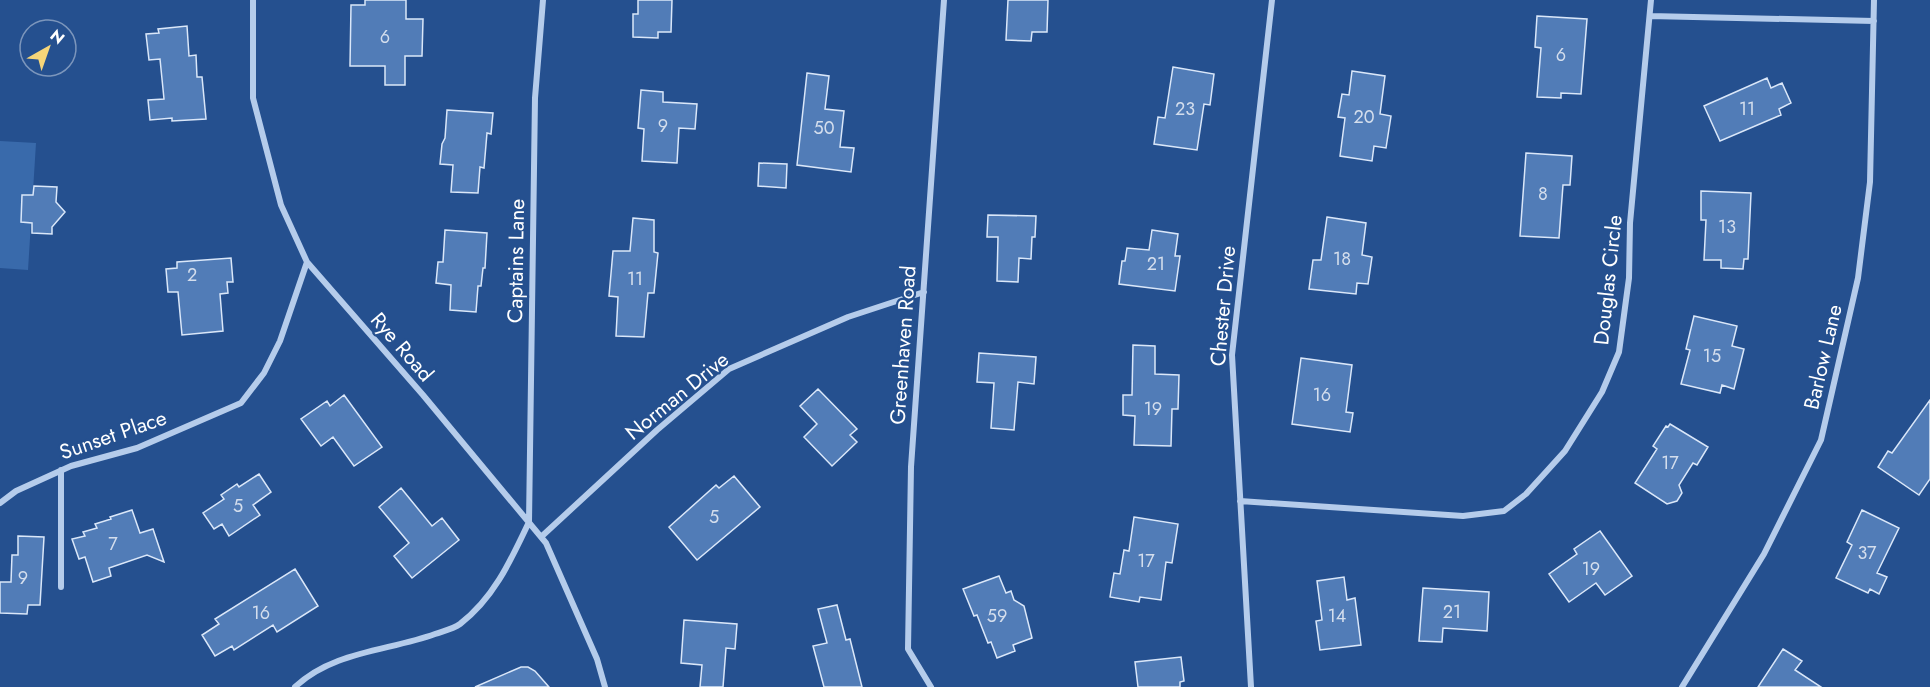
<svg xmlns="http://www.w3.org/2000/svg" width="1930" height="687" font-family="Jost,sans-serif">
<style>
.green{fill:#396aab}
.building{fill:#517cb7;stroke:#dae7f9;stroke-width:1.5}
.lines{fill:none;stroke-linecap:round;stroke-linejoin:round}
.street{stroke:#b5cceb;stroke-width:6}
.labels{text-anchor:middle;stroke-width:4.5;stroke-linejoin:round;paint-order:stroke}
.number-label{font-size:18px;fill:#d4deed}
.street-label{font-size:21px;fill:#fff;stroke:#25508f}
</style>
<rect width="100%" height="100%" fill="#25508f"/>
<path class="green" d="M 0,141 L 36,143 L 28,270 L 0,268 Z"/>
<path class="building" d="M 365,0 L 406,0 L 406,19 L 423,19 L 422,56 L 405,56 L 405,85 L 385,85 L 385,66 L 350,66 L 351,5 L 365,5 Z
M 638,0 L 672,0 L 671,32 L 658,32 L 658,38 L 633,37 L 633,14 L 638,14 Z
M 1008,0 L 1048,0 L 1047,32 L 1032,32 L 1031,41 L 1006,40 Z
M 1537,16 L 1587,19 L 1581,94 L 1561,93 L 1561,98 L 1537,97 L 1541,48 L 1535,47 Z
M 187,26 L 189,56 L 196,55 L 197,77 L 202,77 L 206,119 L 172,121 L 172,118 L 150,120 L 148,100 L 164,99 L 160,59 L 149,60 L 146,34 L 159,33 L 158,29 Z
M 1173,67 L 1214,74 L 1210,105 L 1204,104 L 1197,150 L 1154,144 L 1158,117 L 1165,118 Z
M 1352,71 L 1385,76 L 1380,114 L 1391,116 L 1386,148 L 1374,146 L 1372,161 L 1340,156 L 1345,118 L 1338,117 L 1342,94 L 1349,95 Z
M 807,73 L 829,76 L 825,109 L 844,111 L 840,147 L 854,148 L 851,172 L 797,165 Z
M 1767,78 L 1771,88 L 1782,83 L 1791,103 L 1779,109 L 1781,115 L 1720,141 L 1704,106 Z
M 641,90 L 663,92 L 663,102 L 697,104 L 695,129 L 679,128 L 677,163 L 642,161 L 644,129 L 638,128 Z
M 447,110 L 493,113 L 491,134 L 487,133 L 484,168 L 480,167 L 478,193 L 451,192 L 453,165 L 440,164 L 442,144 L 445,138 Z
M 1526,153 L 1572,156 L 1570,185 L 1563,185 L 1559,238 L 1520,236 Z
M 759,163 L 787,164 L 786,188 L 758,186 Z
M 34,186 L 57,187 L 56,202 L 65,212 L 52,227 L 52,234 L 32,233 L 32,223 L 21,222 L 22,195 L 33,195 Z
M 1701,191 L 1751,193 L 1748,259 L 1744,259 L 1743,269 L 1721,268 L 1721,260 L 1704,260 L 1706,220 L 1701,220 Z
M 988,215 L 1036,216 L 1035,237 L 1032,237 L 1031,259 L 1019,258 L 1018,282 L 997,281 L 998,237 L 987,237 Z
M 1327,217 L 1366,223 L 1362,255 L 1372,257 L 1368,284 L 1357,283 L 1356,294 L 1309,289 L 1313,260 L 1321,260 Z
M 633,218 L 654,220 L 654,252 L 658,253 L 654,293 L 648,293 L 644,337 L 616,336 L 618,297 L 609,296 L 613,251 L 630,251 Z
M 445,230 L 487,233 L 485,268 L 483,268 L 481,286 L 478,286 L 476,312 L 450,310 L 451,285 L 436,283 L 438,262 L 443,262 Z
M 1152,230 L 1178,234 L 1175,256 L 1180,256 L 1175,291 L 1119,284 L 1122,261 L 1125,261 L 1127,248 L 1149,250 Z
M 231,258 L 233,282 L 227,282 L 228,293 L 220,294 L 223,331 L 182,335 L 178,292 L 168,292 L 166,269 L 177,268 L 177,262 Z
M 1694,316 L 1737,326 L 1732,346 L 1744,349 L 1734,389 L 1722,385 L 1720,393 L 1681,384 L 1690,350 L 1686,349 Z
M 1133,345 L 1155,346 L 1155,374 L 1179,375 L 1178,409 L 1172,409 L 1171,446 L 1134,445 L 1135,416 L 1123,415 L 1123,395 L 1132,395 Z
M 979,353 L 1036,357 L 1034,384 L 1018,382 L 1014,430 L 991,428 L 994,383 L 977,382 Z
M 1301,358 L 1352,365 L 1346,412 L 1353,413 L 1350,432 L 1292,424 Z
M 818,389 L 857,429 L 850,435 L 857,442 L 832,466 L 804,437 L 817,424 L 800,406 Z
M 344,395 L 382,447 L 354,466 L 333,437 L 321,446 L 301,419 L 327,401 L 330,406 Z
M 1930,400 L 1930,479 L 1919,495 L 1878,467 L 1888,451 L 1892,453 Z
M 1670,424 L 1708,447 L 1697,465 L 1693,463 L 1679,485 L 1682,493 L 1677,501 L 1667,504 L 1635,483 L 1657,449 L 1653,446 L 1666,426 L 1668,427 Z
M 259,474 L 271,492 L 253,505 L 260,515 L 229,536 L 222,524 L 214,529 L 203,513 L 224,499 L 221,495 L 237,484 L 239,487 Z
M 734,476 L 760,507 L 697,560 L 669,527 L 716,485 L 719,488 Z
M 401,488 L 432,526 L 442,518 L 459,540 L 412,578 L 394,556 L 409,543 L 379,507 Z
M 132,510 L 140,533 L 153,529 L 164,562 L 147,555 L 109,568 L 111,576 L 93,582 L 85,557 L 79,559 L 72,539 L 85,536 L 83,532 L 97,528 L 95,524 L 111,519 L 110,517 Z
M 1862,510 L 1899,528 L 1877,573 L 1887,577 L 1879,594 L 1870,589 L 1868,593 L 1836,578 L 1852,545 L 1847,542 Z
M 1134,517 L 1178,524 L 1172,563 L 1166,562 L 1161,600 L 1140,597 L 1139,602 L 1110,597 L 1114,573 L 1120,574 L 1124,550 L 1129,551 Z
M 1600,531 L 1632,576 L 1605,595 L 1596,583 L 1569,602 L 1549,574 L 1577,554 L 1574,549 Z
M 18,536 L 44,537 L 40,605 L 28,605 L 27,614 L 0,613 L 0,582 L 11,582 L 12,555 L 18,555 Z
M 295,569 L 318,606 L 277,632 L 273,625 L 234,650 L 232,646 L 215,656 L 202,635 L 219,624 L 215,619 Z
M 999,576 L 1006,593 L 1011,591 L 1014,600 L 1024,606 L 1032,638 L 1013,645 L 1015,651 L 997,658 L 991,642 L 988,643 L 977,615 L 974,616 L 963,589 Z
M 1344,577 L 1347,600 L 1355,598 L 1361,645 L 1320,650 L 1316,621 L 1322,620 L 1317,581 Z
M 1423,588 L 1489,592 L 1487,631 L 1443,628 L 1442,642 L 1419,641 Z
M 837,605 L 846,640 L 850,639 L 862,687 L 824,687 L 813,646 L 827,643 L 818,609 Z
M 684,620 L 737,624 L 735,649 L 726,648 L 723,687 L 700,687 L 702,665 L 681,663 Z
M 1783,649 L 1802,661 L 1795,670 L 1821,687 L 1758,687 Z
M 1181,657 L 1184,681 L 1180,682 L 1180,687 L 1138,687 L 1135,662 Z
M 521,667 L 528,667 L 535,671 L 549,687 L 475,687 Z"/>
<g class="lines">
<path class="street" d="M 253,0 L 253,98 L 281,205 L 307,262 L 423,395 L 546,543 L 597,659 L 605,687
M 1650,16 L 1874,21
M 61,470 L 61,587
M 1240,501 L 1463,516 L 1504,511 L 1526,494 L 1565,451 L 1602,392 L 1619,352 L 1629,278 L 1630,223 L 1651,0
M 0,503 L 16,491 L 71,466 L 137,448 L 241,403 L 264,373 L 280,341 L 307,262
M 541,537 L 657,430 L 729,369 L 848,317 L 924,292
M 295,687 C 333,651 388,651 435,634 C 443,631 453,629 460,624 C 494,598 511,560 529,522 L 535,98 L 543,0
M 931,687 L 908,649 L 911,467 L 944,0
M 1251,687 L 1232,355 L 1272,0
M 1682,687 L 1764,554 L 1821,440 L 1858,278 L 1870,182 L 1874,0"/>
</g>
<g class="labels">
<g class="number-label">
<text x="385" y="43">6</text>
<text x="1561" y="61">6</text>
<text x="1185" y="115">23</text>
<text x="1747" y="115">11</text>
<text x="1364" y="123">20</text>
<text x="663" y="132">9</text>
<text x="824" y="134">50</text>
<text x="1543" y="200">8</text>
<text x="1727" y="233">13</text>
<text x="1342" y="265">18</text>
<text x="1156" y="270">21</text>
<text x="192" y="281">2</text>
<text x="635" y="285">11</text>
<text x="1712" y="362">15</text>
<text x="1322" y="401">16</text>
<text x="1153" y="415">19</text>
<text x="1670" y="469">17</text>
<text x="238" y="512">5</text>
<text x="714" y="523">5</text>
<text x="113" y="550">7</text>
<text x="1867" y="559">37</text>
<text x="1146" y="567">17</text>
<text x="1591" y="575">19</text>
<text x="23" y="584">9</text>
<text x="1452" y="618">21</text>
<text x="261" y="619">16</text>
<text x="997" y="622">59</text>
<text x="1337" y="622">14</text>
</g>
<g class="street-label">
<text transform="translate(516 261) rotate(-89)" y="7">Captains Lane</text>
<text transform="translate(1608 280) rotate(-84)" y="7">Douglas Circle</text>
<text transform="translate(1223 306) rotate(-85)" y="7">Chester Drive</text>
<text transform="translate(903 345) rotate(-86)" y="7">Greenhaven Road</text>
<text transform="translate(402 347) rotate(49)" y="7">Rye Road</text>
<text transform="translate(1823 357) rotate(-77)" y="7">Barlow Lane</text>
<text transform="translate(677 396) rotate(-39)" y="7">Norman Drive</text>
<text transform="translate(113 435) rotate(-19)" y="7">Sunset Place</text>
</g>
</g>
<g transform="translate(48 48) rotate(40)"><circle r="28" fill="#25508f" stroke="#7c96bc" stroke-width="1.5"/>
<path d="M0-4.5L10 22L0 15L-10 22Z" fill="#f5d579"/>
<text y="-9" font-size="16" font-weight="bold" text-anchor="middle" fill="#ffffff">N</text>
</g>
</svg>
